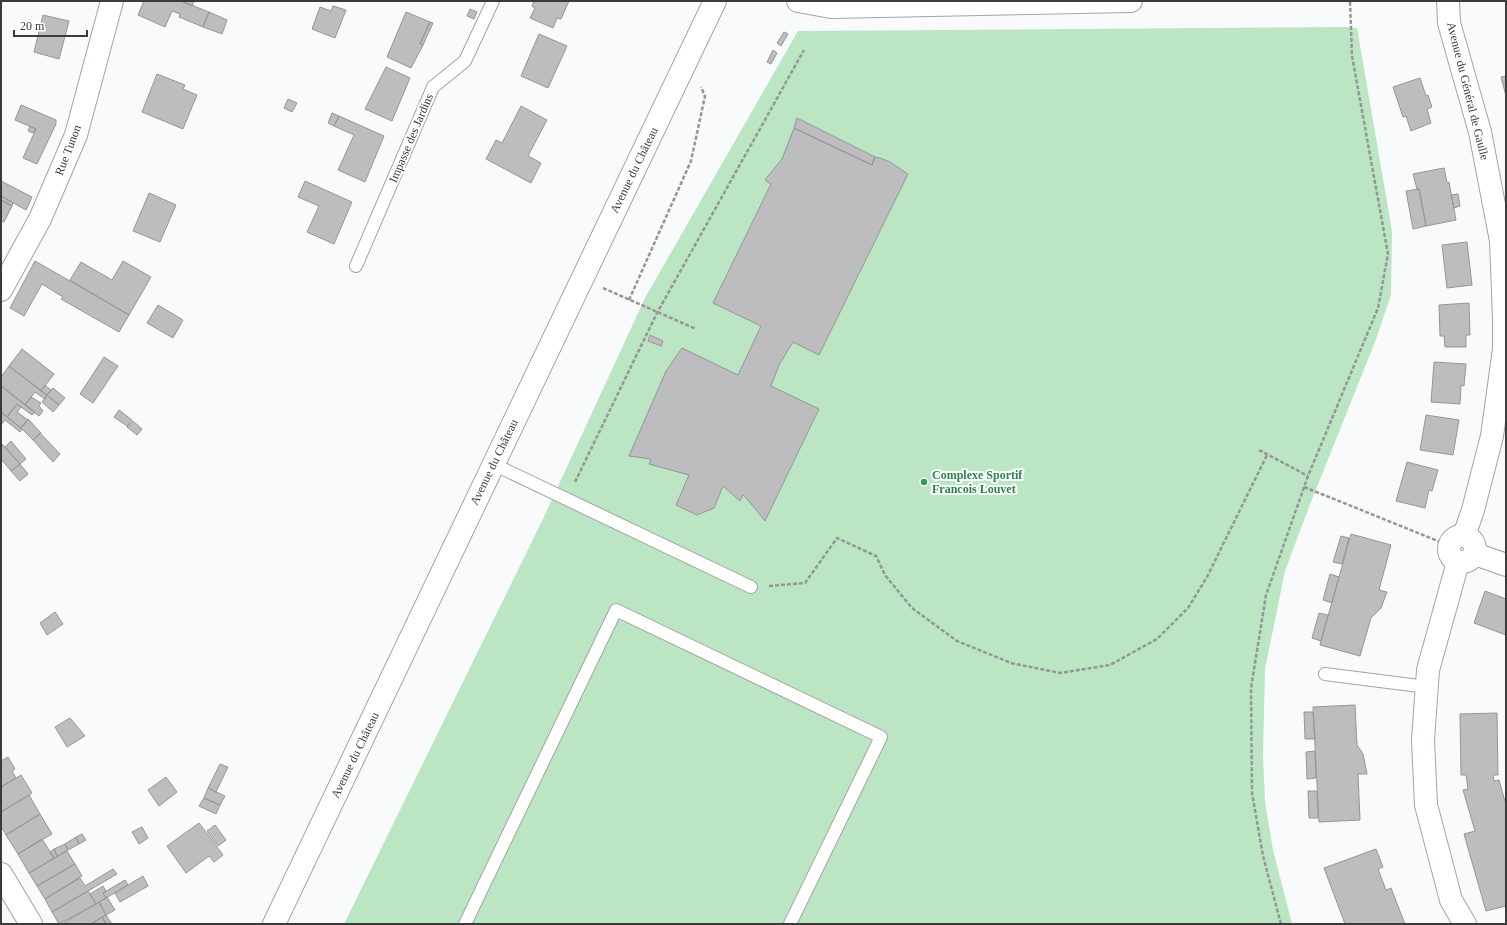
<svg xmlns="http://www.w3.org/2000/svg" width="1507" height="925" font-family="Georgia,serif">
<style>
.green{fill:#bbe5c3}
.building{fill:#bdbdc0;stroke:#969598}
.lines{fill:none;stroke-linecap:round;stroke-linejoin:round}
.service-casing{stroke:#a3a4a6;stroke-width:14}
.minor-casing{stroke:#a3a4a6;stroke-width:24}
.tertiary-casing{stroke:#a3a4a6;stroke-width:24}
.path{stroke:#959697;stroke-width:2.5;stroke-dasharray:4 2;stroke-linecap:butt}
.service{stroke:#fff;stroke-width:12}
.minor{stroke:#fff;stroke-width:22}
.tertiary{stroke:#fff;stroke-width:22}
.leisure-dot{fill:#2e9e5b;stroke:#fff;stroke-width:1.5}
.labels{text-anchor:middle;stroke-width:4;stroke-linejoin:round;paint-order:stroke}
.street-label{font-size:12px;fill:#3b3b3c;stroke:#fff}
.leisure-label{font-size:12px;font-weight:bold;fill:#27864d;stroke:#fff;text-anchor:start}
</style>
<rect width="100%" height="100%" fill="#f8fafc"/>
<path class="green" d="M 1346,27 L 1357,28 L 1392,231 L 1391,295 L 1375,342 L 1309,507 L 1285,571 L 1265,669 L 1263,756 L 1265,802 L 1273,850 L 1292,924 L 344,924 L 542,521 L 645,298 L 798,31 Z"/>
<path class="building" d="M 144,1 L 181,1 L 209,12 L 203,27 L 179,17 L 180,14 L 172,11 L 165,27 L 138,15 Z
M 181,1 L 194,1 L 192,6 Z
M 534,1 L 569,1 L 561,19 L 557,18 L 553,28 L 530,18 L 535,8 L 532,6 Z
M 333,6 L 346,10 L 335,38 L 312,29 L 320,7 L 331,11 Z
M 470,9 L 477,12 L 474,19 L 467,16 Z
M 209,12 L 227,20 L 222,34 L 203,27 Z
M 406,12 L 430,22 L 420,44 L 423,45 L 411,68 L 387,57 Z
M 43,15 L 69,21 L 59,59 L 34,52 Z
M 430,22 L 433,23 L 423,45 L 420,44 Z
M 784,32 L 788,34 L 781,46 L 777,43 Z
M 539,34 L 567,46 L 548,88 L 521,76 Z
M 773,50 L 777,53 L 771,64 L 767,62 Z
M 386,67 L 410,78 L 392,121 L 365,109 Z
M 157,74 L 185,85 L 183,89 L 197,95 L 183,129 L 142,112 Z
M 1506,76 L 1506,96 L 1501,77 Z
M 1420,78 L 1426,96 L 1428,95 L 1432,107 L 1427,109 L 1431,123 L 1411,131 L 1406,116 L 1403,117 L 1393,87 Z
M 288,99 L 297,103 L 292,112 L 284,108 Z
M 21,105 L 56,120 L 56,124 L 37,164 L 23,158 L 36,129 L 15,120 Z
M 521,106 L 547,120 L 528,156 L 541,163 L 531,183 L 486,159 L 496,140 L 502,143 Z
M 332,113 L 339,116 L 334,126 L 328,123 Z
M 339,116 L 384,136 L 365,182 L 338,170 L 354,135 L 334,126 Z
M 797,118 L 875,157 L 872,165 L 794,128 Z
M 30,126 L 36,129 L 33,133 L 28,131 Z
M 794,128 L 872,165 L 875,157 L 880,158 L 890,162 L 908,174 L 819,355 L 793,342 L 779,365 L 771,386 L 819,409 L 765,521 L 748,500 L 743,495 L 740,501 L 723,486 L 714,508 L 697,515 L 676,505 L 689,475 L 649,464 L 651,459 L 629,456 L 666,371 L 682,348 L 738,375 L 761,326 L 713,303 L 771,184 L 765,180 L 782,159 Z
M 1444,168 L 1447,183 L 1449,182 L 1456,220 L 1426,226 L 1419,189 L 1417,189 L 1413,174 Z
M 1,181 L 32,197 L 26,210 L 1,196 Z
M 305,181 L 352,202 L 334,244 L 307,232 L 319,206 L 298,197 Z
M 1419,189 L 1426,226 L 1413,229 L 1406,191 Z
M 149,193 L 176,205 L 160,242 L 133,231 Z
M 1458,194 L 1460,206 L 1454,208 L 1451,195 Z
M 1,196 L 13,203 L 12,206 L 1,200 Z
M 1,200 L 12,206 L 4,222 L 1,221 Z
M 1467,242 L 1472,285 L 1447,288 L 1442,245 Z
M 35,261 L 129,315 L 119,332 L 61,299 L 63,297 L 42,284 L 24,316 L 10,308 Z
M 123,261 L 151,277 L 129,315 L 70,280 L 81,262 L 112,280 Z
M 1469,303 L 1470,335 L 1466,335 L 1466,347 L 1445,347 L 1444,336 L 1440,336 L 1439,305 Z
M 158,305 L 183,320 L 173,338 L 147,323 Z
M 650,335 L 663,341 L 661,346 L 648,341 Z
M 22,349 L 54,374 L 41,391 L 9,366 Z
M 104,357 L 118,366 L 93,403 L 80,394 Z
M 1434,362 L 1466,364 L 1464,386 L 1461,385 L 1460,404 L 1431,402 Z
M 9,366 L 47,395 L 45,399 L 35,392 L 25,405 L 1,386 L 1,377 Z
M 45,385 L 51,390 L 47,395 L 41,391 Z
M 1,386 L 35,412 L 32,415 L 17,404 L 7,417 L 1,412 Z
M 53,388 L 65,398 L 59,405 L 47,395 Z
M 47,395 L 59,405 L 53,412 L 42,402 Z
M 31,397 L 41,403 L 39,406 L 43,411 L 39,416 L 25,405 Z
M 17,404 L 21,407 L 17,412 L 28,420 L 21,428 L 7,417 Z
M 119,410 L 132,420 L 127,426 L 114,417 Z
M 1,412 L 22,429 L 20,432 L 5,420 L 1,425 Z
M 1426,415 L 1459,420 L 1453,455 L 1420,450 Z
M 28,419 L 41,433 L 33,440 L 21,428 Z
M 133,421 L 142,429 L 137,435 L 127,427 Z
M 40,433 L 60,454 L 53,462 L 33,440 Z
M 11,441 L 26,459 L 20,464 L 5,447 Z
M 2,444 L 20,464 L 11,471 L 1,459 Z
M 1407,462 L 1438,470 L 1432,491 L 1429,490 L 1425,508 L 1396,501 Z
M 20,464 L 28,474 L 20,481 L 11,471 Z
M 1351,534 L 1391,545 L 1379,590 L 1387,592 L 1381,608 L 1371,618 L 1360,656 L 1320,645 Z
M 1341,536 L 1349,538 L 1342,564 L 1333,562 Z
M 1330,574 L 1339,577 L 1332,603 L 1323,600 Z
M 1485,591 L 1506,599 L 1506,635 L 1474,623 Z
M 55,612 L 63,624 L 47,635 L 40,623 Z
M 1319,613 L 1328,615 L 1321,641 L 1312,638 Z
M 1355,705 L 1357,745 L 1363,754 L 1367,774 L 1358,774 L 1360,820 L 1319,822 L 1313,707 Z
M 1304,712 L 1313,712 L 1315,739 L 1305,739 Z
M 1497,713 L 1498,775 L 1493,775 L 1494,781 L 1499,780 L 1506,805 L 1506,906 L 1486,911 L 1464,834 L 1475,831 L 1463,790 L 1468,789 L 1466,775 L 1461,775 L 1460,714 Z
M 70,718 L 85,736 L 67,747 L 55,727 Z
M 1315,751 L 1316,778 L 1307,779 L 1306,752 Z
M 8,757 L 15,769 L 12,771 L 16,778 L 1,787 L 1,761 Z
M 220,764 L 228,767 L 216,792 L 208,788 Z
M 21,775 L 32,793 L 1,812 L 1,787 Z
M 166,777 L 177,792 L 159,806 L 148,790 Z
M 208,788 L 225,796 L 220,805 L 204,798 Z
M 1308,791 L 1317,791 L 1318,818 L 1309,818 Z
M 29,795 L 40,814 L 6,835 L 1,826 L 1,812 Z
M 204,798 L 220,805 L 216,814 L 199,806 Z
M 40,814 L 52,834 L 18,854 L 6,835 Z
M 199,823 L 223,855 L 214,862 L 209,856 L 186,873 L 167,846 Z
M 215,825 L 226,840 L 218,846 L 207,831 Z
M 142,827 L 148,838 L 139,844 L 132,832 Z
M 82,834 L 86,840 L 79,844 L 76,837 Z
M 76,837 L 79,844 L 68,850 L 65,844 Z
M 42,839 L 54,858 L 29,873 L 18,854 Z
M 65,844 L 68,850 L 57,856 L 54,849 Z
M 54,849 L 57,856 L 54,858 L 50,852 Z
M 1376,849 L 1383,867 L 1378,869 L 1386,890 L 1391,888 L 1405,924 L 1345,924 L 1324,868 Z
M 67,851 L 75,864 L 37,886 L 29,873 Z
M 75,864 L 82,876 L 45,899 L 37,886 Z
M 113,869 L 117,874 L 52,912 L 45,899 L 80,878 L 85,886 Z
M 143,876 L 148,886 L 120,902 L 115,893 Z
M 125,880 L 128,885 L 106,898 L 103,893 Z
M 103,886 L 106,891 L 103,893 L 106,898 L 96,904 L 90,894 Z
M 88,891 L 96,904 L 59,924 L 52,912 Z
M 107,897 L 115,910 L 106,915 L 99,902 Z
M 99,902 L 106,915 L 91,924 L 62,924 Z
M 106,915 L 112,924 L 106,924 L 102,917 Z
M 102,917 L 106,924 L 91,924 Z"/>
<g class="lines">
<defs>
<path id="service" d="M 356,266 L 433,87 L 465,61 L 493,1
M 493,464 L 751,587
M 1325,674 L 1427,687
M 465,924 L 616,610 L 881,737 L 790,924"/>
<path id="minor" d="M 1448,1 L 1449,23 L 1480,132 L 1501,241 L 1504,319 L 1504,349 L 1492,436 L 1473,510 L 1464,536
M 1,290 L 40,219 L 76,135 L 112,1
M1449 549a13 13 0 1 1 26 0a13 13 0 1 1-26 0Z
M 1475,554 L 1506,565
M 1458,562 L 1428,670 L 1423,740 L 1426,805 L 1451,900 L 1465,924
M 1,874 L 31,924
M 274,924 L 715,1"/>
<path id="tertiary" d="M 798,1 L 831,7 L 1131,1"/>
</defs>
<use href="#service" class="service-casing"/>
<use href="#minor" class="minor-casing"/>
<use href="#tertiary" class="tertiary-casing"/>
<path class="path" d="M 603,288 L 696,329
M 629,300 L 691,161 L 705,96 L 701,87
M 1259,450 L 1308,476
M 575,482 L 657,313 L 804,50
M 1304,487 L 1443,543
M 769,586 L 805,583 L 837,538 L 876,556 L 885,575 L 912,608 L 957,641 L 1011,663 L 1060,673 L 1110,665 L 1157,639 L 1188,608 L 1207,577 L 1267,455
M 1281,924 L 1263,856 L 1252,793 L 1251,688 L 1266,595 L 1308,476 L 1378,308 L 1388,254 L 1352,56 L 1350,1"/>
<use href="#service" class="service"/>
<use href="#minor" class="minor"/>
<use href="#tertiary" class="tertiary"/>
</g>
<circle class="leisure-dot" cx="924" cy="482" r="4"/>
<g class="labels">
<g class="street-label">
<text transform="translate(1468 91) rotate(76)" y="4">Avenue du Général de Gaulle</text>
<text transform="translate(411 138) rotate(-67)" y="4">Impasse des Jardins</text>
<text transform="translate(68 150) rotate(-69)" y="4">Rue Tunon</text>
<text transform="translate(634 170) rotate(-64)" y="4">Avenue du Château</text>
<text transform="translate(494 462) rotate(-64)" y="4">Avenue du Château</text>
<text transform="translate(355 755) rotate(-64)" y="4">Avenue du Château</text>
</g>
<g class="leisure-label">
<text x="932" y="479">Complexe Sportif<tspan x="932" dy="14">Francois Louvet</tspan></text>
</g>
</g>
<rect width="1507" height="925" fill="none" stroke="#3b3b3c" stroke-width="4"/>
<path d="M14 30v6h73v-6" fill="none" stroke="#3b3b3c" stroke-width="2"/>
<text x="20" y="30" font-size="12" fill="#3b3b3c" stroke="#ffffff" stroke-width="3" paint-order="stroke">20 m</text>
</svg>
